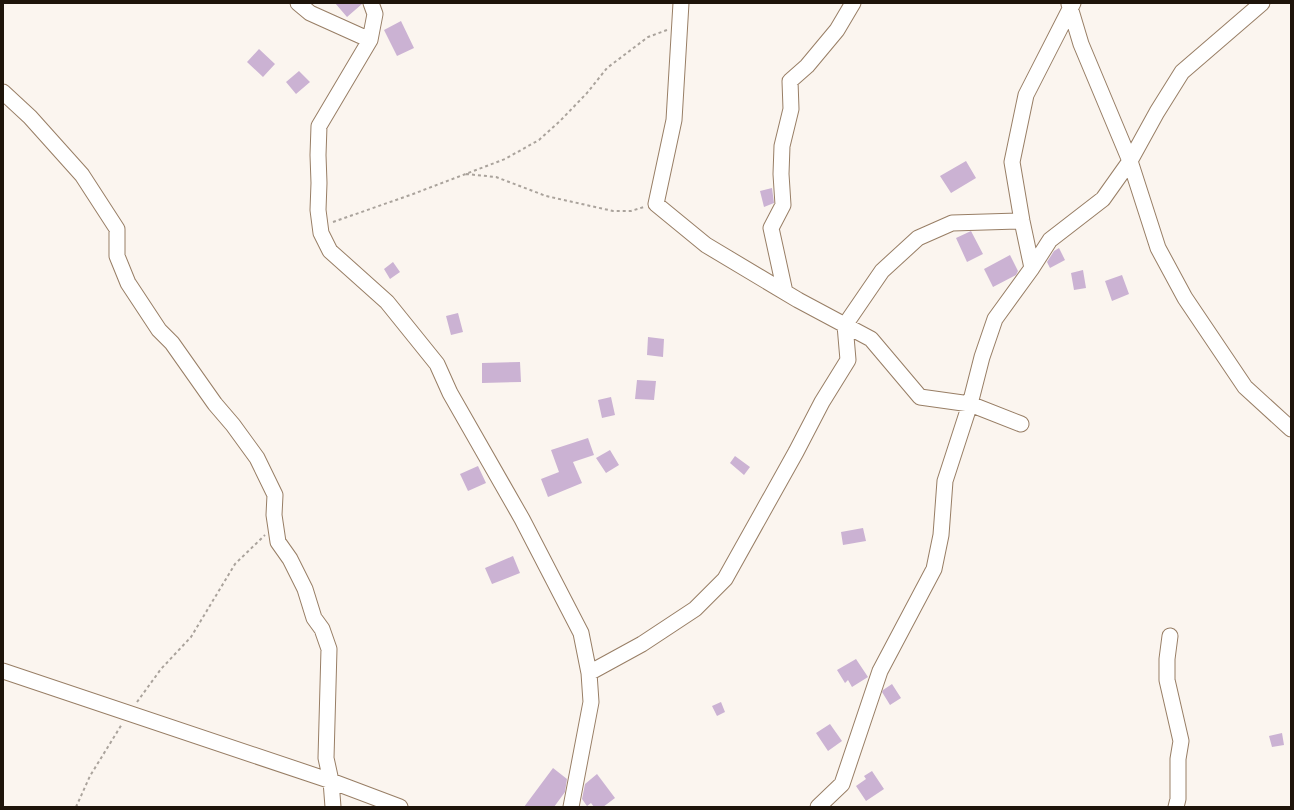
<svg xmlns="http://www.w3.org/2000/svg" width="1294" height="810" font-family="'Playfair Display',serif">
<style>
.building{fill:#cbb2d3}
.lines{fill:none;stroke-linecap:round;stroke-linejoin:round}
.minor-casing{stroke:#987e65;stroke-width:17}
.path{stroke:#aaa39c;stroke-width:2;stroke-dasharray:3 3;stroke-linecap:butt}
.minor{stroke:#fff;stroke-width:15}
</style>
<rect width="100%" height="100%" fill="#fbf5ef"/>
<path class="building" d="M 335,3 L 362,3 L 362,4 L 347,17 Z
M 401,21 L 414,48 L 397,56 L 384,30 Z
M 259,49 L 275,64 L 263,77 L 247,62 Z
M 299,71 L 310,82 L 296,94 L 286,82 Z
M 966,161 L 976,178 L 951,193 L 940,176 Z
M 772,188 L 774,203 L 764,207 L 760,191 Z
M 971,231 L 983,254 L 967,262 L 956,238 Z
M 1059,248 L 1065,260 L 1050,268 L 1047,262 L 1054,251 Z
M 1010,255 L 1018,271 L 1016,275 L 993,287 L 984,269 Z
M 393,262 L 400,272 L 390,279 L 384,269 Z
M 1083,270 L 1086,288 L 1074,290 L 1071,273 Z
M 1122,275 L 1129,294 L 1112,301 L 1105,281 Z
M 458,313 L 463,332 L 451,335 L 446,316 Z
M 648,337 L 664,339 L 663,357 L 647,355 Z
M 520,362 L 521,382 L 482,383 L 482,363 Z
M 637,380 L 656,381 L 654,400 L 635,399 Z
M 611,397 L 615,415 L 602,418 L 598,400 Z
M 588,438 L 594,455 L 573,462 L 582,483 L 548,497 L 541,479 L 559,472 L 551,450 Z
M 610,450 L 619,465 L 606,473 L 596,458 Z
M 735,456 L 750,467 L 744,475 L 730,463 Z
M 478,466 L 486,483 L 468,491 L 460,474 Z
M 863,528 L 866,541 L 843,545 L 841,532 Z
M 513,556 L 520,573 L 492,584 L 485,568 Z
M 856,659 L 868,677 L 852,687 L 848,680 L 845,683 L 837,670 Z
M 892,684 L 901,698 L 890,705 L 882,692 L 883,690 Z
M 721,702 L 725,712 L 717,716 L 712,706 Z
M 830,724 L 842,741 L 828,751 L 816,733 Z
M 1282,733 L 1284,745 L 1272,747 L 1269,736 Z
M 553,768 L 567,779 L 565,792 L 554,807 L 524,807 Z
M 872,771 L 884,789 L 866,801 L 856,786 L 866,779 L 864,776 Z
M 597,774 L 615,798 L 603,807 L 594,807 L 591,803 L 587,806 L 582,799 L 585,784 Z"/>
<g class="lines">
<defs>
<path id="minor" d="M 298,3 L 310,13 L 370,40
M 371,3 L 375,14 L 370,40 L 319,126 L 318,155 L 319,183 L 318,210 L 321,233 L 330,251 L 387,302 L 437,364 L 450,393 L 522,519 L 581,633 L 589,673 L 591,702 L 571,807
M 681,3 L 674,120 L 656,204 L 706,245 L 798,300 L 871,339 L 920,397 L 970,404 L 1021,424
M 1069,4 L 1081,44 L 1130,161 L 1158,248 L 1185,298 L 1245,387 L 1291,429
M 3,92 L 30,117 L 82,175 L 117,229 L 117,256 L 128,283 L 159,330 L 172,343 L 215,404 L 233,425 L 257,458 L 275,495 L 274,515 L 278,542 L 290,559 L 305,589 L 314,618 L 322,629 L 329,649 L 326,758 L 331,781 L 333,807
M 1032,268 L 1050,240 L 1103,199 L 1130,161 L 1157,112 L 1182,72 L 1262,3
M 785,292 L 771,228 L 783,205 L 781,174 L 782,146 L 791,109 L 790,81 L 807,66 L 837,30 L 853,3
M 1170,636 L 1167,659 L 1167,680 L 1181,741 L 1178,759 L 1178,799 L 1176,807
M 3,671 L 331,781 L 400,807
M 589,673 L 642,644 L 695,609 L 725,579 L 796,452 L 822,402 L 848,360 L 845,325 L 882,271 L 918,238 L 952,223 L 1022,221
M 818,807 L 842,784 L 880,671 L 934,569 L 941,535 L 945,481 L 970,404 L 982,357 L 995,319 L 1032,268 L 1022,221 L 1012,162 L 1026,95 L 1073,3"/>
</defs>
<use href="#minor" class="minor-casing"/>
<path class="path" d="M 466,174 L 496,177 L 546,196 L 613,211 L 631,211 L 644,207
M 333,222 L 413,194 L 505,159 L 539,140 L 560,121 L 587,93 L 607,68 L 648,37 L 667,30
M 137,702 L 161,669 L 191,637 L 235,564 L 265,535
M 76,807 L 90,776 L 122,724"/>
<use href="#minor" class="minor"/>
</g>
<rect width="1294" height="810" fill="none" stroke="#1e140a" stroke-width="8"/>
</svg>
